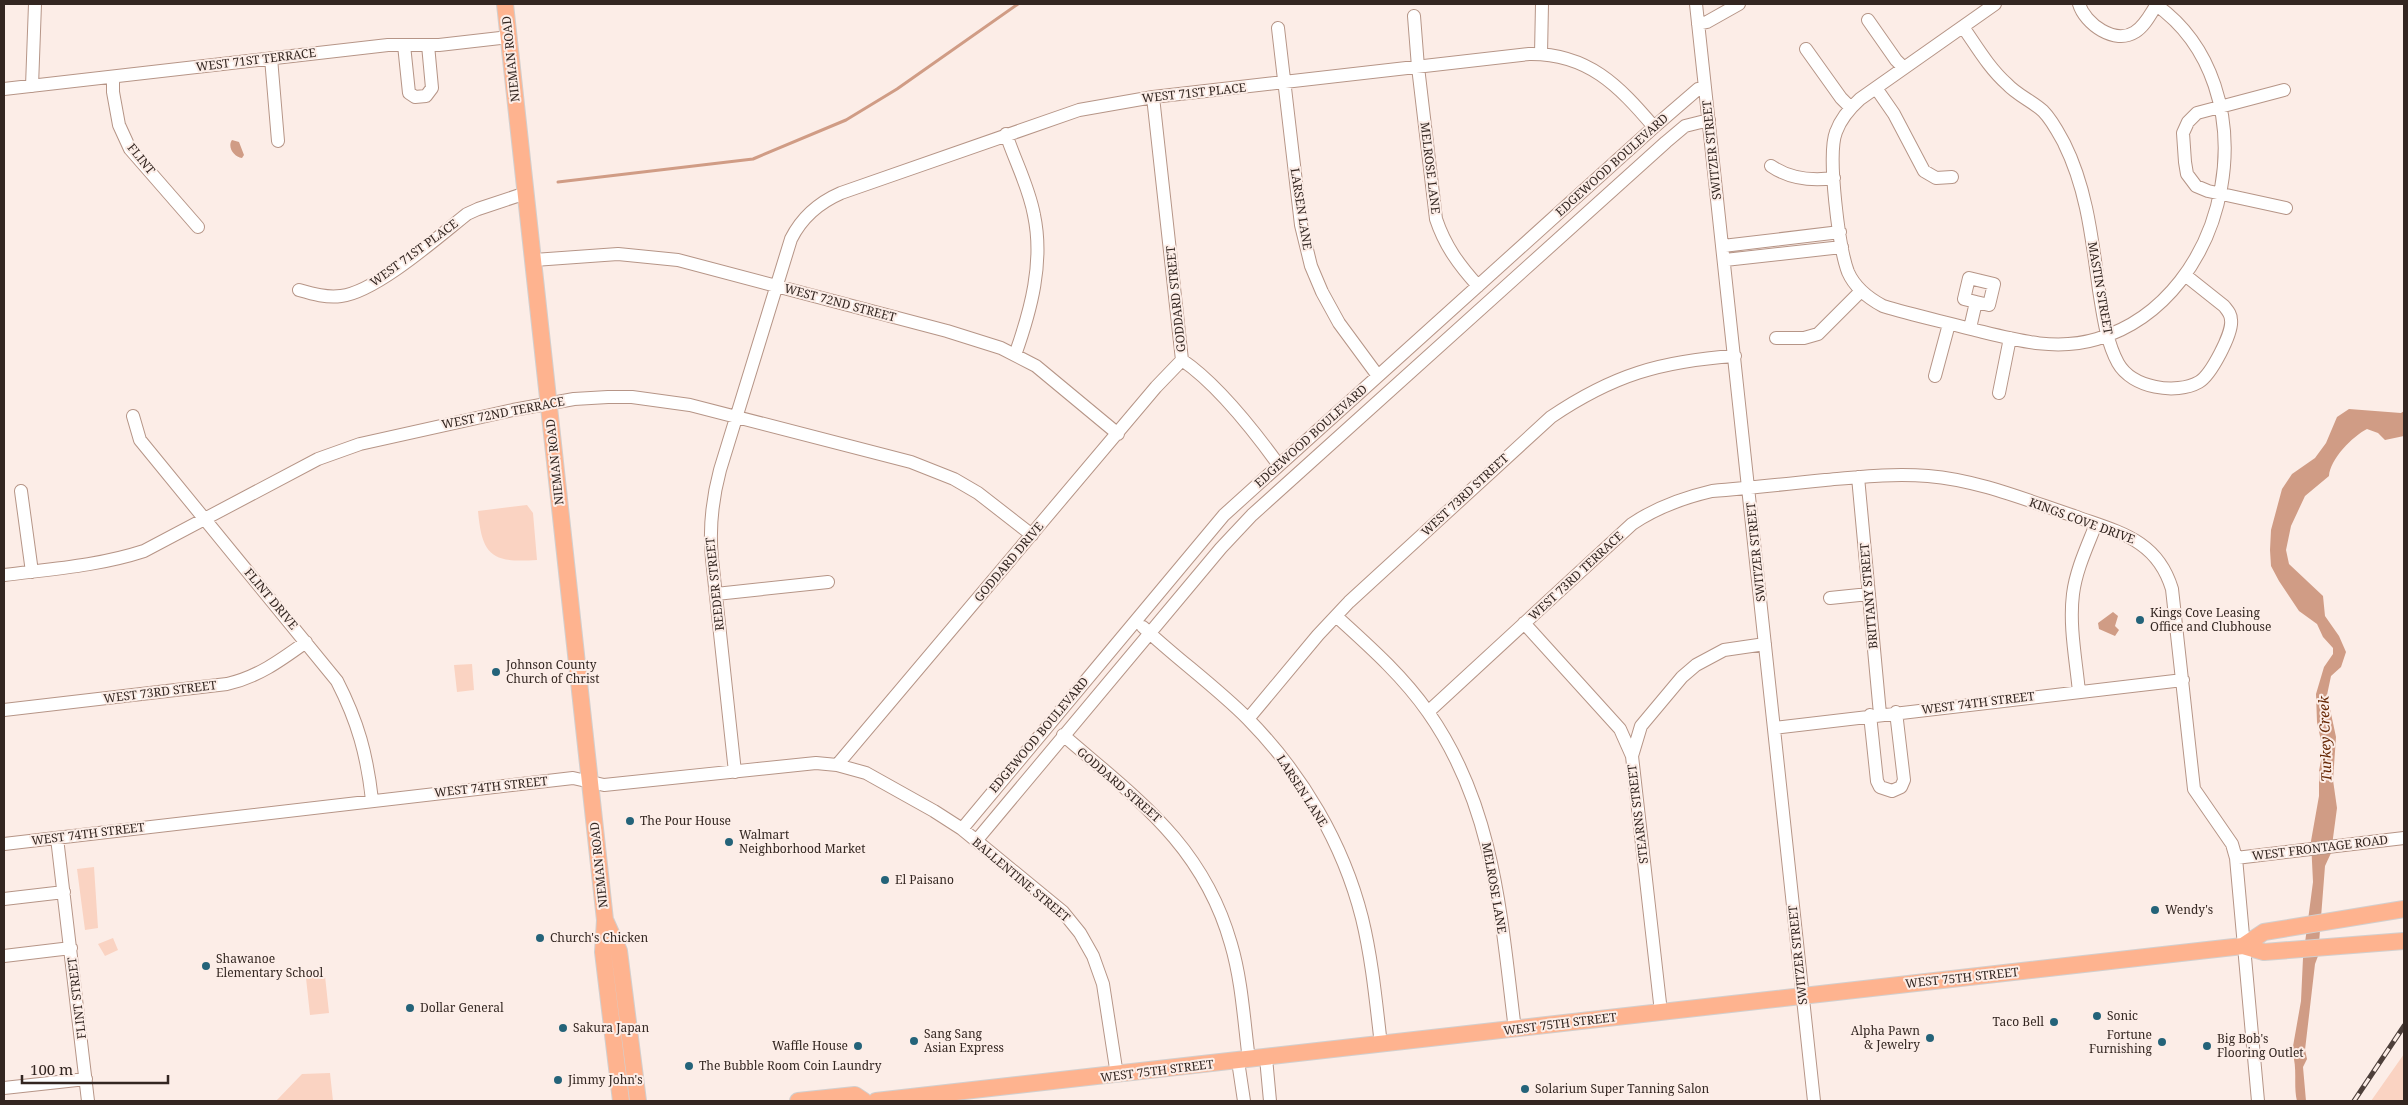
<svg xmlns="http://www.w3.org/2000/svg" width="2408" height="1105" font-family="'Noto Serif',serif">
<style>
.green{fill:#fad3c2}
.water{fill:#d09c85}
.lines{fill:none;stroke-linecap:round;stroke-linejoin:round}
.stream{stroke:#d09c85;stroke-width:3}
.minor-casing{stroke:#b69587;stroke-width:14}
.major-casing{stroke:#d2cfce;stroke-width:18}
.minor{stroke:#fff;stroke-width:12}
.major{stroke:#feb38f;stroke-width:16}
.rail-casing{stroke:#4d3f3a;stroke-width:5}
.rail{stroke:#fcede7;stroke-width:3;stroke-dasharray:9;stroke-linecap:butt}
.poi-dot{fill:#246379;stroke:#fcede7;stroke-width:2}
.labels{text-anchor:middle;stroke-width:4;stroke-linejoin:round;paint-order:stroke}
.street-label{font-size:12px;fill:#332621;stroke:#fcede7}
.poi-label{font-size:12px;fill:#332621;stroke:#fcede7;text-anchor:start}
.water-label{font-size:14px;font-style:italic;fill:#652603;stroke:#fcede7}
</style>
<rect width="100%" height="100%" fill="#fcede7"/>
<path class="green" d="M 527,505 L 533,513 L 537,560 C 492,563 482,556 478,511 Z
M 472,664 L 474,690 L 457,692 L 454,665 Z
M 94,867 L 98,928 L 85,930 L 77,869 Z
M 113,938 L 118,950 L 105,956 L 98,944 Z
M 325,976 L 329,1013 L 310,1015 L 306,978 Z
M 2404,1054 L 2404,1101 L 2371,1101 Z
M 330,1073 L 333,1101 L 276,1101 L 302,1074 Z"/>
<path class="water" d="M 232,140 L 239,142 L 244,155 L 242,158 C 234,157 227,147 232,140 Z
M 2349,409 L 2401,413 L 2404,411 L 2404,436 L 2385,440 L 2378,433 L 2367,429 C 2353,436 2330,459 2329,476 L 2305,496 L 2291,526 L 2286,550 L 2289,564 L 2323,596 L 2325,616 L 2339,636 L 2346,652 L 2341,667 L 2331,676 L 2327,695 L 2336,737 L 2333,780 L 2337,808 L 2331,853 L 2325,866 L 2318,956 L 2315,964 L 2305,1050 L 2307,1059 L 2303,1067 L 2306,1101 L 2297,1101 C 2293,1085 2298,1068 2292,1052 L 2301,1001 L 2303,958 L 2313,882 L 2311,841 L 2319,796 L 2319,771 L 2323,750 L 2317,722 L 2316,694 L 2324,667 L 2333,654 L 2333,648 L 2323,637 L 2317,624 L 2299,611 L 2279,581 L 2271,566 L 2270,550 L 2271,530 L 2282,489 L 2292,474 L 2315,458 L 2326,443 L 2337,417 Z
M 2113,612 L 2118,616 L 2115,626 L 2119,630 L 2115,636 L 2099,629 L 2098,623 Z"/>
<g class="lines">
<path class="stream" d="M 558,182 L 753,159 L 846,120 L 897,89 L 1018,4"/>
<defs>
<path id="minor" d="M 1696,4 L 1814,1101
M 1995,4 L 1860,99 C 1850,108 1841,118 1836,132 C 1827,155 1839,248 1848,272 C 1855,288 1868,298 1883,306 C 1912,315 1941,321 1971,329 C 2012,339 2054,352 2097,339 C 2234,298 2272,86 2155,4
M 2079,4 C 2085,24 2115,45 2135,32 C 2145,26 2151,13 2157,4
M 1414,16 L 1418,67 L 1436,219 C 1445,246 1459,265 1478,286
M 1868,20 L 1896,60 L 1904,68
M 1698,24 L 1707,22 L 1739,4
M 1963,27 C 1977,47 1989,68 2007,84 C 2017,95 2032,101 2043,111 C 2052,120 2058,132 2064,143 C 2087,189 2092,239 2099,290 C 2103,314 2106,341 2118,363 C 2132,388 2176,395 2199,382 C 2211,375 2233,333 2231,320 C 2231,314 2228,311 2224,306 L 2185,275
M 1278,28 L 1301,225 L 1311,266 L 1322,292 L 1339,323 L 1378,376
M 404,45 L 409,93 L 415,97 L 426,96 L 432,88 L 428,45
M 1806,49 L 1841,98 L 1851,108
M 1541,54 L 1542,4
M 271,58 L 278,141
M 113,77 L 113,92 L 119,125 L 130,149 L 198,227
M 32,86 L 35,4
M 1876,88 L 1894,114 L 1924,171 L 1936,178 L 1952,177
M 4,89 L 388,45 L 439,45 L 509,37
M 2284,90 L 2197,113 L 2188,122 L 2183,133 L 2185,162 L 2187,174 L 2196,186 L 2208,191 L 2286,208
M 1153,97 L 1182,360 C 1216,383 1254,431 1278,464
M 1006,134 C 1015,161 1029,187 1034,215 C 1044,262 1031,310 1015,355
M 1771,166 C 1790,179 1812,181 1834,178
M 1723,246 L 1840,232
M 534,260 L 618,254 L 678,260 L 947,331 L 1001,348 L 1036,366 L 1118,434
M 1725,260 L 1842,247
M 299,290 C 313,294 327,298 341,296 C 376,292 438,237 467,214 L 478,209 L 526,193
M 1970,328 L 1976,302 L 1989,305 L 1994,284 L 1969,278 L 1964,299 L 1976,302
M 1776,338 L 1804,338 L 1818,334 L 1861,291
M 1935,376 L 1949,324
M 1999,393 L 2010,338
M 133,416 L 140,440 L 337,681 C 358,722 367,755 372,800
M 1858,477 L 1880,714
M 21,491 L 32,572
M 4,575 C 51,569 98,566 144,551 L 318,459 L 360,444 L 513,410 L 574,399 L 608,397 L 632,397 L 690,405 L 911,462 L 954,479 L 978,493 L 1032,535
M 716,594 L 828,582
M 1830,598 L 1869,594
M 1336,616 C 1369,646 1402,675 1428,712 C 1495,807 1501,918 1515,1030
M 1524,623 L 1620,729 L 1632,756 L 1661,1012
M 1143,627 C 1177,659 1215,686 1248,719 C 1302,774 1343,843 1362,918 C 1372,959 1376,1002 1381,1045
M 2079,692 C 2076,660 2069,626 2073,594 C 2076,570 2087,547 2096,524
M 4,710 L 227,684 C 258,677 281,660 306,642
M 1428,712 L 1632,524 C 1657,507 1682,498 1712,491 C 1749,488 1787,484 1825,480 C 1859,477 1893,473 1928,476 C 1978,480 2026,500 2074,516 C 2118,532 2157,539 2172,589 L 2194,789 L 2232,844 L 2236,858 L 2258,1101
M 1870,715 L 1877,781 L 1880,787 L 1892,791 L 1901,787 L 1904,780 L 1896,712
M 1248,719 L 1318,635 L 1349,602 L 1551,417 C 1613,375 1661,361 1735,356
M 1774,728 L 2183,680
M 1063,735 C 1137,799 1203,845 1231,944 C 1242,981 1244,1022 1249,1060
M 1632,756 L 1641,726 L 1682,677 L 1696,665 L 1724,650 L 1765,644
M 837,765 L 1156,387 L 1182,360
M 735,772 L 712,559 C 709,529 712,500 720,470 L 791,239 C 802,217 818,203 841,193 L 1079,110 L 1153,97 L 1529,54 C 1588,53 1619,86 1654,127
M 962,829 L 1224,515 L 1654,127 L 1698,89 L 1705,88
M 57,838 L 88,1101
M 976,841 L 1221,548 L 1252,515 L 1666,142 L 1685,126 L 1709,120
M 4,844 L 573,778 L 604,785 L 816,763 L 837,765 L 866,773 L 934,811 L 962,829 L 1063,912 L 1080,933 L 1093,956 L 1103,984 L 1117,1075
M 2236,858 L 2404,838
M 4,899 L 64,892
M 4,956 L 71,948
M 1266,1058 L 1270,1101
M 1238,1061 L 1244,1101
M 4,1088 L 86,1079"/>
<path id="major" d="M 505,4 L 605,920 L 603,952 L 621,1101
M 606,922 L 619,951 L 638,1101
M 2243,946 L 2264,932 L 2404,909
M 798,1101 L 855,1095 L 864,1101
M 876,1101 L 2225,948 L 2243,946 L 2264,952 L 2404,941"/>
</defs>
<use href="#minor" class="minor-casing"/>
<use href="#major" class="major-casing"/>
<use href="#minor" class="minor"/>
<use href="#major" class="major"/>
<defs>
<path id="rail" d="M 2354,1101 L 2404,1026"/>
</defs>
<use href="#rail" class="rail-casing"/>
<use href="#rail" class="rail"/>
</g>
<g class="poi-dot">
<circle cx="2140" cy="620" r="5"/>
<circle cx="496" cy="672" r="5"/>
<circle cx="630" cy="821" r="5"/>
<circle cx="729" cy="842" r="5"/>
<circle cx="885" cy="880" r="5"/>
<circle cx="2155" cy="910" r="5"/>
<circle cx="540" cy="938" r="5"/>
<circle cx="206" cy="966" r="5"/>
<circle cx="410" cy="1008" r="5"/>
<circle cx="2097" cy="1016" r="5"/>
<circle cx="2054" cy="1022" r="5"/>
<circle cx="563" cy="1028" r="5"/>
<circle cx="1930" cy="1038" r="5"/>
<circle cx="914" cy="1041" r="5"/>
<circle cx="2162" cy="1042" r="5"/>
<circle cx="858" cy="1046" r="5"/>
<circle cx="2207" cy="1046" r="5"/>
<circle cx="689" cy="1066" r="5"/>
<circle cx="558" cy="1080" r="5"/>
<circle cx="1525" cy="1089" r="5"/>
</g>
<g class="labels">
<g class="street-label">
<text transform="translate(511 59) rotate(-96)" y="4">NIEMAN ROAD</text>
<text transform="translate(256 60) rotate(-7)" y="4">WEST 71ST TERRACE</text>
<text transform="translate(1194 93) rotate(-6)" y="4">WEST 71ST PLACE</text>
<text transform="translate(1712 150) rotate(-96)" y="4">SWITZER STREET</text>
<text transform="translate(141 159) rotate(51)" y="4">FLINT</text>
<text transform="translate(1612 165) rotate(-42)" y="4">EDGEWOOD BOULEVARD</text>
<text transform="translate(1430 168) rotate(83)" y="4">MELROSE LANE</text>
<text transform="translate(1301 209) rotate(81)" y="4">LARSEN LANE</text>
<text transform="translate(414 253) rotate(-36)" y="4">WEST 71ST PLACE</text>
<text transform="translate(2100 288) rotate(80)" y="4">MASTIN STREET</text>
<text transform="translate(1176 299) rotate(-96)" y="4">GODDARD STREET</text>
<text transform="translate(840 303) rotate(15)" y="4">WEST 72ND STREET</text>
<text transform="translate(503 413) rotate(-11)" y="4">WEST 72ND TERRACE</text>
<text transform="translate(1311 436) rotate(-42)" y="4">EDGEWOOD BOULEVARD</text>
<text transform="translate(555 462) rotate(-96)" y="4">NIEMAN ROAD</text>
<text transform="translate(1465 495) rotate(-43)" y="4">WEST 73RD STREET</text>
<text transform="translate(2082 521) rotate(20)" y="4">KINGS COVE DRIVE</text>
<text transform="translate(1756 552) rotate(-96)" y="4">SWITZER STREET</text>
<text transform="translate(1009 562) rotate(-50)" y="4">GODDARD DRIVE</text>
<text transform="translate(1576 576) rotate(-43)" y="4">WEST 73RD TERRACE</text>
<text transform="translate(715 584) rotate(-96)" y="4">REEDER STREET</text>
<text transform="translate(1869 596) rotate(-95)" y="4">BRITTANY STREET</text>
<text transform="translate(271 599) rotate(50)" y="4">FLINT DRIVE</text>
<text transform="translate(160 692) rotate(-7)" y="4">WEST 73RD STREET</text>
<text transform="translate(1978 703) rotate(-7)" y="4">WEST 74TH STREET</text>
<text transform="translate(1039 735) rotate(-50)" y="4">EDGEWOOD BOULEVARD</text>
<text transform="translate(1119 785) rotate(41)" y="4">GODDARD STREET</text>
<text transform="translate(491 787) rotate(-6)" y="4">WEST 74TH STREET</text>
<text transform="translate(1302 791) rotate(57)" y="4">LARSEN LANE</text>
<text transform="translate(1638 814) rotate(-97)" y="4">STEARNS STREET</text>
<text transform="translate(88 834) rotate(-7)" y="4">WEST 74TH STREET</text>
<text transform="translate(2320 848) rotate(-7)" y="4">WEST FRONTAGE ROAD</text>
<text transform="translate(599 865) rotate(-96)" y="4">NIEMAN ROAD</text>
<text transform="translate(1021 880) rotate(40)" y="4">BALLENTINE STREET</text>
<text transform="translate(1494 888) rotate(80)" y="4">MELROSE LANE</text>
<text transform="translate(1798 955) rotate(-96)" y="4">SWITZER STREET</text>
<text transform="translate(1962 978) rotate(-6)" y="4">WEST 75TH STREET</text>
<text transform="translate(77 998) rotate(-97)" y="4">FLINT STREET</text>
<text transform="translate(1560 1024) rotate(-7)" y="4">WEST 75TH STREET</text>
<text transform="translate(1157 1071) rotate(-7)" y="4">WEST 75TH STREET</text>
</g>
<g class="poi-label">
<text x="2150" y="617">Kings Cove Leasing<tspan x="2150" dy="14">Office and Clubhouse</tspan></text>
<text x="506" y="669">Johnson County<tspan x="506" dy="14">Church of Christ</tspan></text>
<text x="640" y="825">The Pour House</text>
<text x="739" y="839">Walmart<tspan x="739" dy="14">Neighborhood Market</tspan></text>
<text x="895" y="884">El Paisano</text>
<text x="2165" y="914">Wendy's</text>
<text x="550" y="942">Church's Chicken</text>
<text x="216" y="963">Shawanoe<tspan x="216" dy="14">Elementary School</tspan></text>
<text x="420" y="1012">Dollar General</text>
<text x="2107" y="1020">Sonic</text>
<text x="2044" y="1026" text-anchor="end">Taco Bell</text>
<text x="573" y="1032">Sakura Japan</text>
<text x="1920" y="1035" text-anchor="end">Alpha Pawn<tspan x="1920" dy="14">&amp; Jewelry</tspan></text>
<text x="924" y="1038">Sang Sang<tspan x="924" dy="14">Asian Express</tspan></text>
<text x="2152" y="1039" text-anchor="end">Fortune<tspan x="2152" dy="14">Furnishing</tspan></text>
<text x="2217" y="1043">Big Bob's<tspan x="2217" dy="14">Flooring Outlet</tspan></text>
<text x="848" y="1050" text-anchor="end">Waffle House</text>
<text x="699" y="1070">The Bubble Room Coin Laundry</text>
<text x="568" y="1084">Jimmy John's</text>
<text x="1535" y="1093">Solarium Super Tanning Salon</text>
</g>
<g class="water-label">
<text transform="translate(2325 739) rotate(-92)" y="5">Turkey Creek</text>
</g>
</g>
<rect width="2408" height="1105" fill="none" stroke="#332621" stroke-width="10"/>
<path d="M22 1075v8h146v-8" fill="none" stroke="#332621" stroke-width="2.5"/>
<text x="30" y="1075" font-size="15" fill="#332621" stroke="#fcede7" stroke-width="4" paint-order="stroke">100 m</text>
</svg>
